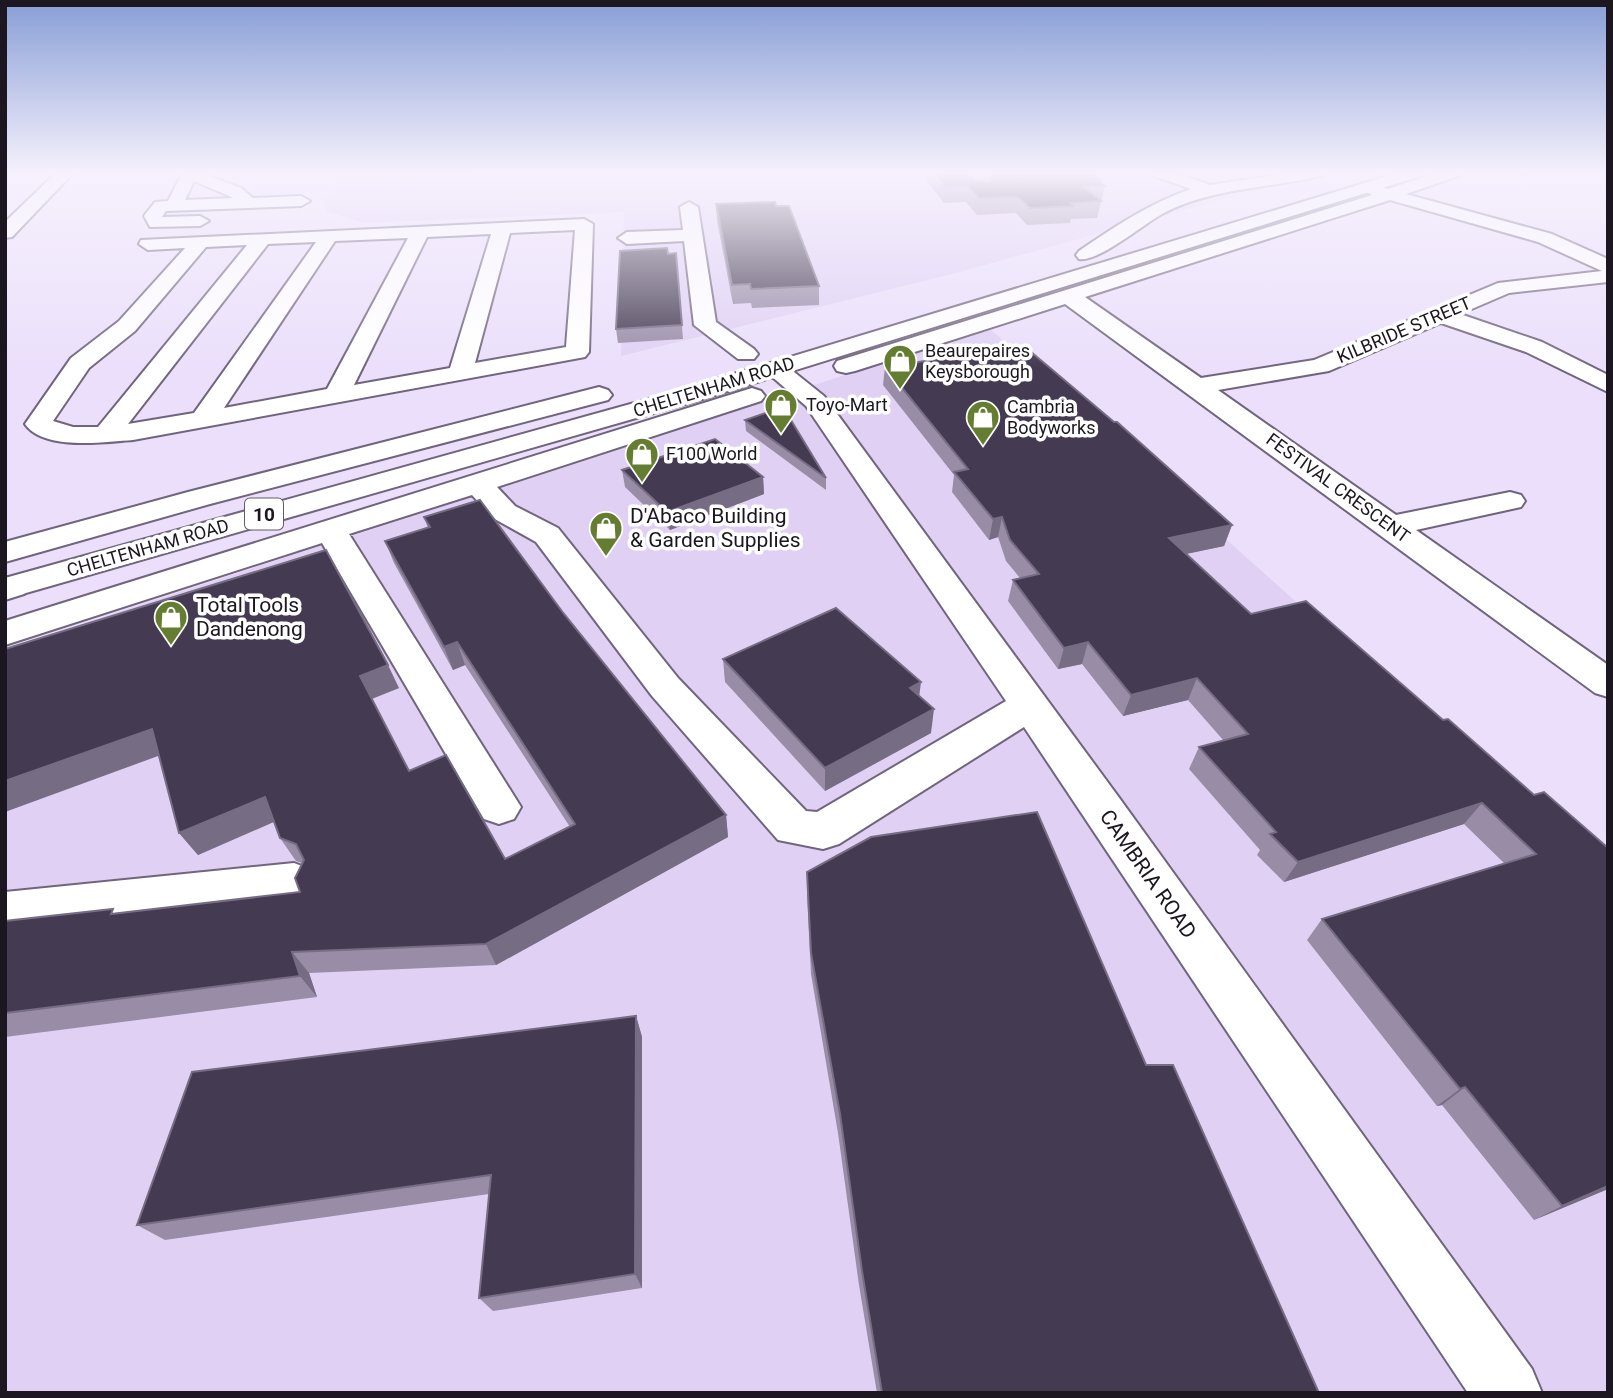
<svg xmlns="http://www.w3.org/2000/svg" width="1613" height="1398" font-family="Roboto,sans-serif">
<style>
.built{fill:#e0d1f4}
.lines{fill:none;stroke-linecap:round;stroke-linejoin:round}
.minor-casing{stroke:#70657d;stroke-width:4}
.major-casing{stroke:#70657d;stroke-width:4}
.highway-casing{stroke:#70657d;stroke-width:4}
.minor{fill:#fff;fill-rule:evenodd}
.major{fill:#fff;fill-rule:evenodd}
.highway{fill:#fff;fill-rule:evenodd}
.wall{fill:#988ca6}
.shaded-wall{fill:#766c84}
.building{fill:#443a51;stroke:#766c84;stroke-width:2}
.labels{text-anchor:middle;stroke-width:7;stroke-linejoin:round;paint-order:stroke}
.far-street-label{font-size:18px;fill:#1b1620;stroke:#fff}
.far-poi-label{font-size:18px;fill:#1b1620;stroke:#fff;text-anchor:start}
.shield{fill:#fff;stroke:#5f5c63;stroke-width:2}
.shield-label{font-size:19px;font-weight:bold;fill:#1b1620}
.poi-label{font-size:21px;fill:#1b1620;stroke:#fff;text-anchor:start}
.street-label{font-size:21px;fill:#1b1620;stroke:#fff}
</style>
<rect width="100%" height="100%" fill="#ebdffb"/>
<path class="built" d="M 475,172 L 1323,172 L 948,275 L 621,356 L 624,212 L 363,223 L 327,211 L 323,203 L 341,181 L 472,176 Z
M 989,328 L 1608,880 L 1608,1393 L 5,1393 L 5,649 Z"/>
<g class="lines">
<defs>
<path id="minor" d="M 183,172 L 199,172 L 241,188 L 253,198 L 301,196 L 310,201 L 301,206 L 166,211 L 162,217 L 200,216 L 209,221 L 200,226 L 150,227 L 144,216 L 155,202 L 168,201 ZM 194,181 L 229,196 L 233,198 L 185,200 Z
M 1150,172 L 1173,172 L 1210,185 L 1297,172 L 1326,172 L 1324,175 C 1269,189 1213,187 1162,214 C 1144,224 1097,263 1079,259 L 1076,255 L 1079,251 C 1114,227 1150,203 1191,189 L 1152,175 Z
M 1439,172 L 1463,172 L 1461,175 L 1406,194 L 1552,234 L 1608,259 L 1608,282 L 1509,293 L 1460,314 L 1542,342 L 1608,375 L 1608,392 L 1526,352 L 1441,323 L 1329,371 L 1218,390 L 1396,515 L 1510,492 L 1521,495 L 1525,501 L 1521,507 L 1416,530 L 1608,665 L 1608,697 L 1595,693 L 1065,304 L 855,371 L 846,373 L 837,371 L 834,366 L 837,361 L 1372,195 L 1359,188 L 1361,184 L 1367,183 L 1388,189 ZM 1390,200 L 1538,242 L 1602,271 L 1498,283 L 1314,360 L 1201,378 L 1085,297 Z
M 689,202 L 698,207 L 716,322 L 754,349 L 758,354 L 754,359 L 738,359 L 694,325 L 684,241 L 627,244 L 618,238 L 627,232 L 683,230 L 680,207 Z
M 584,219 L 593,224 L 589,352 L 585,357 L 133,440 C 104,442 44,451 25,424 L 71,358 L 119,321 L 185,248 L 148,250 L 139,244 L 141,240 ZM 575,230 L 566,347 L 475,363 L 510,233 ZM 491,234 L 450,368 L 354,385 L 427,237 ZM 408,238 L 327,389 L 224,408 L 335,241 ZM 316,242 L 194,413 L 128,424 L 268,244 ZM 247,245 L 98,427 L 73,427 L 53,421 L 89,368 L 135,331 L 206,247 Z
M 775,362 L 784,364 L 824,396 L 1120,799 L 1532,1369 L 1542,1393 L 1468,1393 L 1024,727 L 839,844 L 823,849 L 778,840 L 652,696 L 536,542 L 493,518 L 472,495 L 349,534 L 521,807 L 514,819 L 499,824 L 484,819 L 322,543 L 5,645 L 5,621 L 752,388 L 761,391 L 765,396 L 761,401 L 497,487 L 515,506 L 558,528 L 678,678 L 806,811 L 817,812 L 1006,701 L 806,406 L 763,369 L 766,364 Z
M 294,863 L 310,869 L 317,883 L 310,897 L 294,903 L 5,934 L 5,892 Z"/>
<path id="major" d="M 1401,172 L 1426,172 L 1424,175 L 699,400 L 5,599 L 5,578 L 681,390 Z
M 599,387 L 608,390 L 612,395 L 608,400 L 210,504 L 5,562 L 5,542 L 188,492 Z"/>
<path id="highway" d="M 57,172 L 74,172 L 12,237 L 5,238 L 5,222 Z
M 12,577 L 24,580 L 29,587 L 24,594 L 5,600 L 5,578 Z"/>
</defs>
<use href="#minor" class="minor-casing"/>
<use href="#major" class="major-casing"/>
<use href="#highway" class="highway-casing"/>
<use href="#minor" class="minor"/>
<use href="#major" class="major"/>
<use href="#highway" class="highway"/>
</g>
<path class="wall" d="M 920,172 L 968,172 L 975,180 L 984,180 L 977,172 L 1091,172 L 1101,180 L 1101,183 L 1105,186 L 1097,218 L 1071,219 L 1070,223 L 1027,225 L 1016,213 L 977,215 L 966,202 L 944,203 Z
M 716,204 L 776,206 L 819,286 L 819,305 L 752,308 L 751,303 L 733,304 L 717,221 Z
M 676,253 L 683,339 L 618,343 L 616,329 L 668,254 Z
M 885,367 L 1232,525 L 1224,546 L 1186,554 L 1251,614 L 1443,720 L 1534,795 L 1608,1189 L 1534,1220 L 1442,1105 L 1437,1106 L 1307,940 L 1322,919 L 1504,863 L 1464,824 L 1284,882 L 1257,855 L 1260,850 L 1189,769 L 1199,747 L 1224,741 L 1188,700 L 1123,716 L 1082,664 L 1058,669 L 1008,601 L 1013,580 L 1020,578 L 1006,561 L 998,537 L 989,540 L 952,492 L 954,475 L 883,385 Z
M 745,420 L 826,478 L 826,490 L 746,431 Z
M 622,470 L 763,477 L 764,494 L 670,530 L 625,487 Z
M 424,517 L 564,614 L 726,815 L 728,837 L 496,965 L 309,973 L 317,997 L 5,1037 L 5,921 L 118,914 L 300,892 L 302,863 L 296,861 L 280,838 L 274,822 L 198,855 L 179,833 L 159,756 L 5,649 L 399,688 L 372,699 L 409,771 L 505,859 L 570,827 L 465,665 L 453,670 L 394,563 L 385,541 L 428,528 Z
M 723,659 L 931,733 L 825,791 L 725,682 Z
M 807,872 L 1146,1065 L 1319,1393 L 877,1393 L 859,1285 L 838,1133 L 811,974 L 807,894 Z
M 636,1016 L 642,1037 L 642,1288 L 493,1311 L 479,1298 L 489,1194 L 165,1240 L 137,1225 Z"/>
<path class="shaded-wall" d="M 763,477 L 764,494 L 670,530 L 667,512 Z
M 1002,517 L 998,537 L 989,540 L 993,519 Z
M 1232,525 L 1224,546 L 1162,559 L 1169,538 Z
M 457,642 L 465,665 L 453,670 L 444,647 Z
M 1088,642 L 1082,664 L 1058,669 L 1064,648 Z
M 388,665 L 399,688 L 371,699 L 360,676 Z
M 1197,678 L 1188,700 L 1123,716 L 1131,695 Z
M 921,682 L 918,706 L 910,688 Z
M 934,709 L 931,733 L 825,791 L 825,768 Z
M 152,729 L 169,752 L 5,812 L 5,781 Z
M 265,797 L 280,819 L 198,855 L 179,833 Z
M 1482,803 L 1464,824 L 1284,882 L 1298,862 Z
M 726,815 L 728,837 L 496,965 L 486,944 Z
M 292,952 L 309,973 L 317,997 L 300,976 Z
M 636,1016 L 642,1037 L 642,1288 L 635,1274 Z
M 1465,1087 L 1442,1105 L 1437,1106 L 1460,1089 Z
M 1608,1186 L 1608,1189 L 1534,1220 L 1562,1206 Z"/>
<path class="building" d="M 934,172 L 968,172 L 975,180 L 989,181 L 993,172 L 1091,172 L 1101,180 L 1098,180 L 1105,186 L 1084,187 L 1101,201 L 1070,203 L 1073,206 L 1030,208 L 1018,197 L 979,198 L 968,186 L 945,187 Z
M 775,202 L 776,206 L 789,206 L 819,286 L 751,289 L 750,284 L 732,285 L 716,204 Z
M 667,248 L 668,254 L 676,253 L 682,325 L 616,329 L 620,251 Z
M 1024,346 L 1114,422 L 1117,422 L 1232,525 L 1169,538 L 1251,614 L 1306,601 L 1443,720 L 1448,719 L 1534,795 L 1544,792 L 1608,848 L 1608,1186 L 1562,1206 L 1465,1087 L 1460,1089 L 1322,919 L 1536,854 L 1482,803 L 1298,862 L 1270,834 L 1276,832 L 1199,747 L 1248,734 L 1197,678 L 1131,695 L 1088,642 L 1064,648 L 1013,580 L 1039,574 L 1010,540 L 1002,517 L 993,519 L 954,472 L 968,469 L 885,367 Z
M 783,407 L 826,478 L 745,420 Z
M 715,439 L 763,477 L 667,512 L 622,470 Z
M 480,500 L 564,614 L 726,815 L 486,944 L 292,952 L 300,976 L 5,1013 L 5,921 L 113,909 L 111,914 L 300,892 L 295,878 L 304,860 L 296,844 L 280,838 L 265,797 L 179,833 L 152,729 L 5,781 L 5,649 L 326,550 L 388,665 L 360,676 L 409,771 L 446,755 L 505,859 L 575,824 L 457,642 L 444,647 L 385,541 L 430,527 L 424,517 Z
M 836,608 L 921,682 L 910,688 L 934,709 L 825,768 L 723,659 Z
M 1037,812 L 1146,1065 L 1173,1065 L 1319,1393 L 882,1393 L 862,1271 L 840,1114 L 811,953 L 807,872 L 871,837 Z
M 636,1016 L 635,1274 L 479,1298 L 491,1175 L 137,1225 L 192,1072 Z"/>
<linearGradient id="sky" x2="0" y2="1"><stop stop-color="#889ed6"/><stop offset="0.47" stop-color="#f6f1fd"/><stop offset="1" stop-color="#f6f1fd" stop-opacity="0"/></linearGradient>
<rect width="1613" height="368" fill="url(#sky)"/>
<defs>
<symbol id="shop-pin" viewBox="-11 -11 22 30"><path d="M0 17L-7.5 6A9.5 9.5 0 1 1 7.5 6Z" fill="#647d30" stroke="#fff"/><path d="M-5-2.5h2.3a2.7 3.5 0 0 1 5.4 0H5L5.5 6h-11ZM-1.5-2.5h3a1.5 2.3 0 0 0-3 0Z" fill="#fff"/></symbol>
</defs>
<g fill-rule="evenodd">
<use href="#shop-pin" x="881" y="342" width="38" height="52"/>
<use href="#shop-pin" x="762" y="386" width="38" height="52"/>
<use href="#shop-pin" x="964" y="398" width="38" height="52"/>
<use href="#shop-pin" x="623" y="435" width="38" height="52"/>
<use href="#shop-pin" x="587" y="509" width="38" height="52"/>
<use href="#shop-pin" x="152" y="598" width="38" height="52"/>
</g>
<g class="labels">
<g class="far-street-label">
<text transform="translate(1404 330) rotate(-23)" y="6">KILBRIDE STREET</text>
<text transform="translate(714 387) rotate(-17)" y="6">CHELTENHAM ROAD</text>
<text transform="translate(1338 488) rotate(36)" y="6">FESTIVAL CRESCENT</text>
<text transform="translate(148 548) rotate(-16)" y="6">CHELTENHAM ROAD</text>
</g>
<g class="far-poi-label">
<text x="925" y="357">Beaurepaires<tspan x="925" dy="21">Keysborough</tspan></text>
<text x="806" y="411">Toyo-Mart</text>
<text x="1007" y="413">Cambria<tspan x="1007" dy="21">Bodyworks</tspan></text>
<text x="666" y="460">F100 World</text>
</g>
<rect class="shield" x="245" y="498.5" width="38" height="31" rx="5"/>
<g class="shield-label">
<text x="264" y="521">10</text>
</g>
<g class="poi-label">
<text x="630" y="523">D'Abaco Building<tspan x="630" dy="24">&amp; Garden Supplies</tspan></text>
<text x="196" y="612">Total Tools<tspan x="196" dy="24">Dandenong</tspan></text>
</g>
<g class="street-label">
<text transform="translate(1148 874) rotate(55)" y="7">CAMBRIA ROAD</text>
</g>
</g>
<rect width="1613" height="1398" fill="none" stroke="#1b1620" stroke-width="14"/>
</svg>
